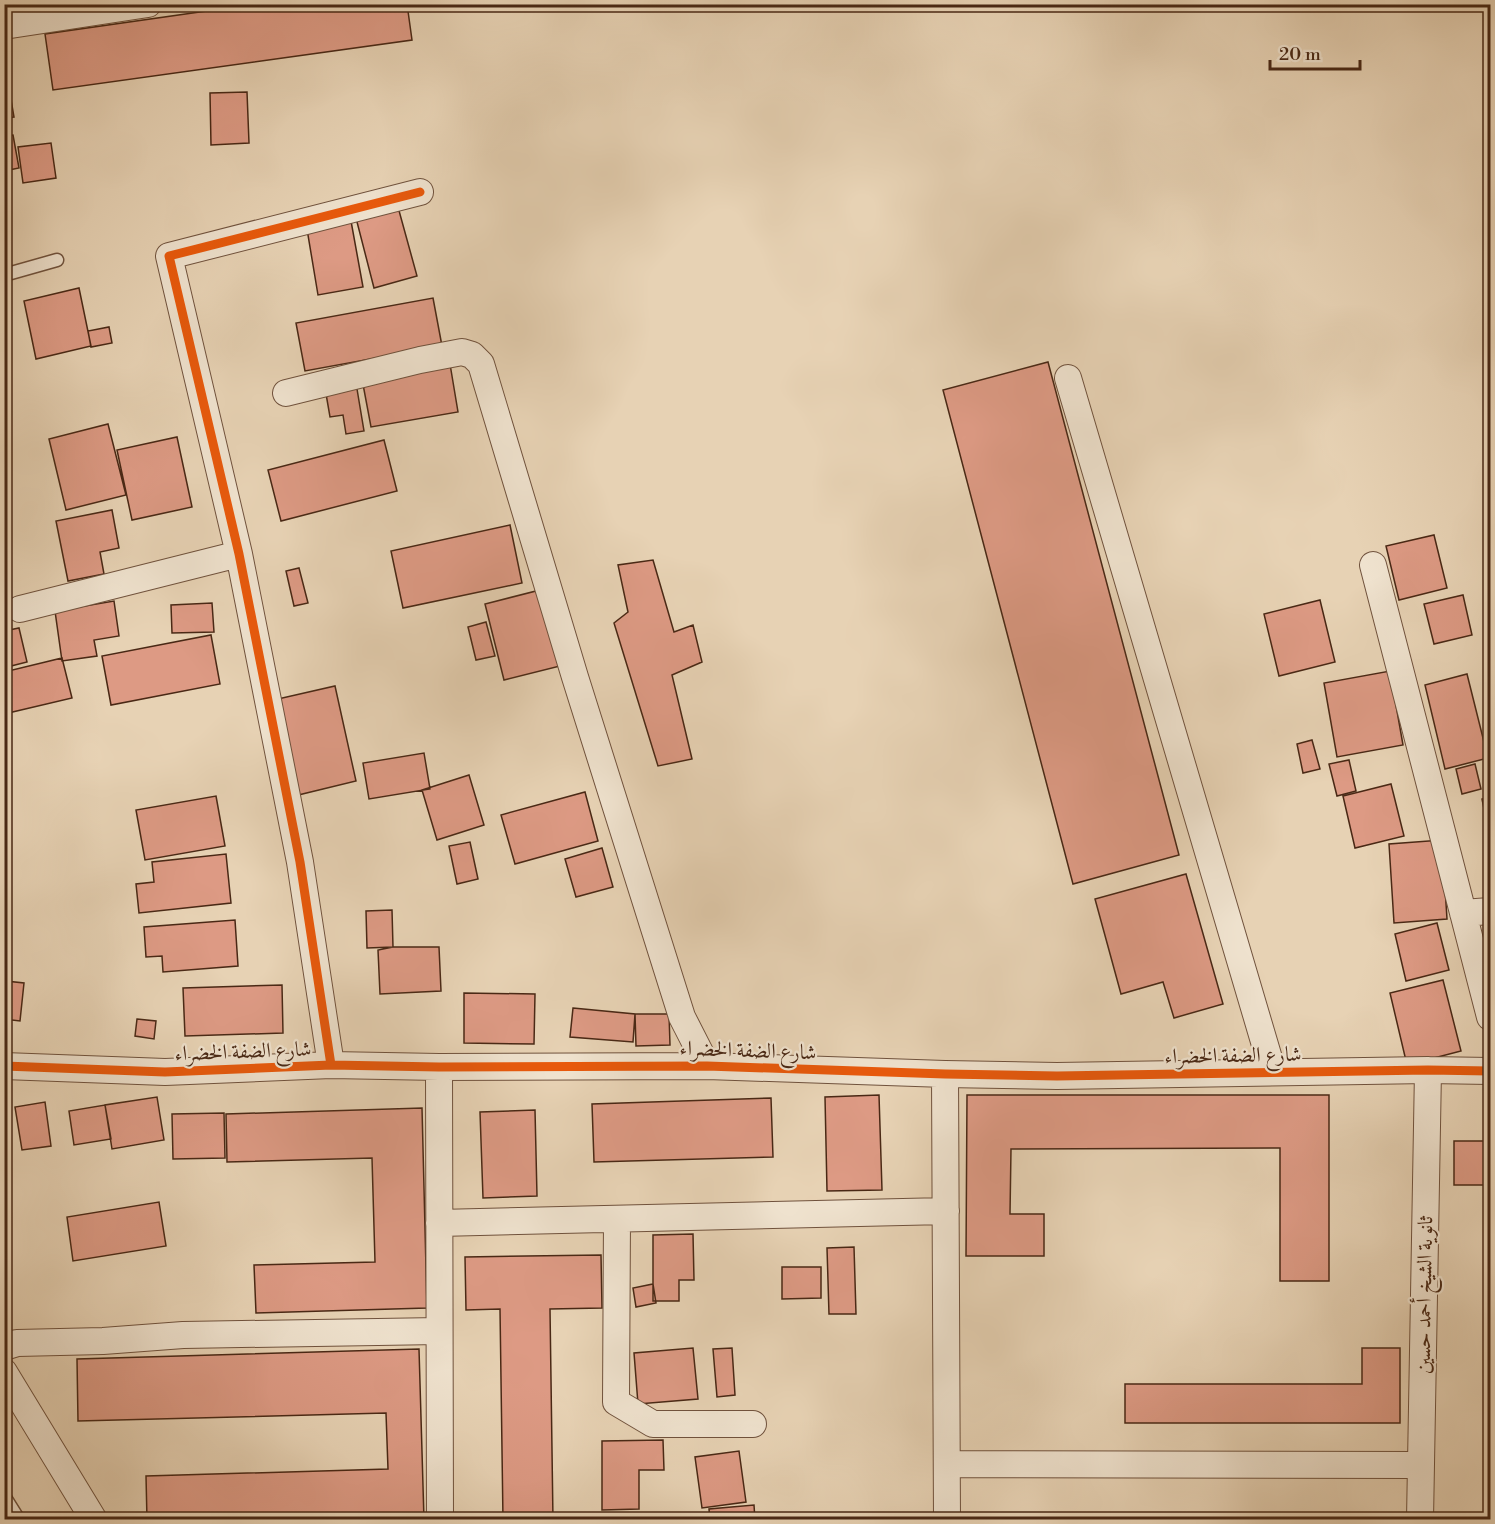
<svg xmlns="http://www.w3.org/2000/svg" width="1495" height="1524" font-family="'Libre Bodoni',Amiri,serif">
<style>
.building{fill:#dd9a84;stroke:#492815;stroke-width:1.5}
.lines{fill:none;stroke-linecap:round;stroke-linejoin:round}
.lane-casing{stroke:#70523d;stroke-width:15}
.street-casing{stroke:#70523d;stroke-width:28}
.lane{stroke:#efe2ce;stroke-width:12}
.street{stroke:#efe2ce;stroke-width:26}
.cycleway-casing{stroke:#efe2ce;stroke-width:13}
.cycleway{stroke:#e8590c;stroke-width:9}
.labels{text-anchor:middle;stroke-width:4.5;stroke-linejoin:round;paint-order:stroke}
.street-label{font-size:21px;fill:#492815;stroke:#efe2ce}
</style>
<rect width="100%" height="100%" fill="#e7d2b4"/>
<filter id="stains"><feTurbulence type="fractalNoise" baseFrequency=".00333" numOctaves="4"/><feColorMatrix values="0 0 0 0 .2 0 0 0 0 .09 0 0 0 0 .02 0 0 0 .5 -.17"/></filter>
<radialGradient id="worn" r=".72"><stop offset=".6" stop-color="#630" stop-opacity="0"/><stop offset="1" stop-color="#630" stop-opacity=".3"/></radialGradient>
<path class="building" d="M 256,4 L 407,4 L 412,40 L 53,90 L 45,34 Z
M 247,92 L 249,143 L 211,145 L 210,93 Z
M 10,94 L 14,117 L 4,118 L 4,95 Z
M 13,135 L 19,168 L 4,171 L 4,136 Z
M 51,143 L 56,178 L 23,183 L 18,147 Z
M 398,207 L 417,276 L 374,288 L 356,218 Z
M 351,221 L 363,287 L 318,295 L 307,229 Z
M 79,288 L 91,346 L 36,359 L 24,301 Z
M 433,298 L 442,346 L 305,371 L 296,323 Z
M 109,327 L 112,343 L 91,347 L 88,331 Z
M 1048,362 L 1179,855 L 1073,884 L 943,390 Z
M 450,364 L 458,412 L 371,427 L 362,379 Z
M 356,383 L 364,431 L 346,434 L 343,415 L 330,417 L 325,388 Z
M 108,424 L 126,495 L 66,510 L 49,439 Z
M 177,437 L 192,507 L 132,520 L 117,450 Z
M 384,440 L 397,491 L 281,521 L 268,470 Z
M 112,510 L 119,548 L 100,552 L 104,574 L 68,581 L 56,521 Z
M 510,525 L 522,583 L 403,608 L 391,551 Z
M 1434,535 L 1447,588 L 1399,600 L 1386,546 Z
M 653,560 L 674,632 L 693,625 L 702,662 L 672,675 L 692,759 L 658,766 L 614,623 L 628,612 L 618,565 Z
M 299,568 L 308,603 L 294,606 L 286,571 Z
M 4,582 L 9,603 L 4,604 Z
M 540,590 L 560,666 L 504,680 L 485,604 Z
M 1463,595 L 1472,635 L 1434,644 L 1424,604 Z
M 1320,600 L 1335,662 L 1279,676 L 1264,614 Z
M 114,601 L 119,636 L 94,640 L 97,656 L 62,661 L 55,611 Z
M 212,603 L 214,632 L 172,633 L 171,605 Z
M 486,622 L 495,656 L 476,660 L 468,627 Z
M 19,628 L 27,662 L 7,667 L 4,655 L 4,631 Z
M 211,635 L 220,684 L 111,705 L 102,656 Z
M 62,658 L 72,698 L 4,714 L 4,672 Z
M 1390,671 L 1403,745 L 1337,757 L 1324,683 Z
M 1467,674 L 1488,758 L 1445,769 L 1425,685 Z
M 335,686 L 356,781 L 290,797 L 269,701 Z
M 1312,740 L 1320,769 L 1303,773 L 1297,744 Z
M 424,753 L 430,789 L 369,799 L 363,763 Z
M 1349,760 L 1356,791 L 1337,796 L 1329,764 Z
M 1475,764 L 1481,789 L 1462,794 L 1456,769 Z
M 469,775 L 484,825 L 437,840 L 422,790 Z
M 1391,784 L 1404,836 L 1355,848 L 1343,796 Z
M 585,792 L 598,841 L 515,864 L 501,815 Z
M 216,796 L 225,846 L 145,860 L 136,810 Z
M 1490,797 L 1490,839 L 1482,799 Z
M 1442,840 L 1447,919 L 1394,923 L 1389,844 Z
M 470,842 L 478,879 L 457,884 L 449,846 Z
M 602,848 L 613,887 L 576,897 L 565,859 Z
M 226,854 L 231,903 L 139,913 L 136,884 L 154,882 L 152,862 Z
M 1186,874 L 1223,1004 L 1174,1018 L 1163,982 L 1121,994 L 1095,899 Z
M 392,910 L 393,947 L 367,948 L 366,911 Z
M 235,920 L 238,966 L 163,972 L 162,956 L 146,957 L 144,927 Z
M 1437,923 L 1449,970 L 1406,981 L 1395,934 Z
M 4,942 L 10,943 L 6,981 L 24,983 L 20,1021 L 4,1019 Z
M 393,947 L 439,947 L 441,991 L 380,994 L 378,950 Z
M 1443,980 L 1461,1051 L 1407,1065 L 1390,993 Z
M 282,985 L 283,1033 L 185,1036 L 183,988 Z
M 464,993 L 535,994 L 534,1044 L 464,1043 Z
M 573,1008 L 635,1014 L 633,1042 L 570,1037 Z
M 635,1014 L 669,1014 L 670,1045 L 636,1046 Z
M 137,1019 L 156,1021 L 154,1039 L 135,1036 Z
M 879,1095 L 882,1190 L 827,1191 L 825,1097 Z
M 967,1095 L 1329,1095 L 1329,1281 L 1280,1281 L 1280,1148 L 1011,1149 L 1010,1214 L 1044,1214 L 1044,1256 L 966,1256 Z
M 157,1097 L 164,1140 L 112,1149 L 105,1105 Z
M 771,1098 L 773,1157 L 594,1162 L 592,1104 Z
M 45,1102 L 51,1146 L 22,1150 L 15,1107 Z
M 105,1105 L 111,1139 L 74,1145 L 69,1111 Z
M 422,1108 L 427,1308 L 256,1313 L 254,1265 L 375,1262 L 372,1158 L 227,1162 L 226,1114 Z
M 535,1110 L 537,1196 L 483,1198 L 480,1112 Z
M 224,1113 L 225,1158 L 173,1159 L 172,1114 Z
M 1454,1141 L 1490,1141 L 1490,1520 L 1490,1185 L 1454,1185 Z
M 159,1202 L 166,1246 L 73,1261 L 67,1217 Z
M 693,1234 L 694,1280 L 679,1280 L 679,1301 L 653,1301 L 653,1235 Z
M 854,1247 L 856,1314 L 829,1314 L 827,1248 Z
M 601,1255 L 602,1308 L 550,1309 L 553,1520 L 503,1520 L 500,1309 L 466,1310 L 465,1257 Z
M 782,1267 L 821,1267 L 821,1298 L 782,1299 Z
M 653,1284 L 656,1303 L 636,1307 L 633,1288 Z
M 693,1348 L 698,1399 L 638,1404 L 634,1353 Z
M 732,1348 L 735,1395 L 717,1397 L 713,1349 Z
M 1362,1348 L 1400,1348 L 1400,1423 L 1125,1423 L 1125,1384 L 1362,1384 Z
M 419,1349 L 424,1520 L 147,1520 L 146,1476 L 388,1469 L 386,1413 L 78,1421 L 77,1359 Z
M 663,1440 L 664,1470 L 639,1470 L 639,1509 L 602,1510 L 602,1441 Z
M 739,1451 L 746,1502 L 702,1508 L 695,1457 Z
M 754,1505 L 755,1520 L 710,1520 L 709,1509 Z
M 1053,1518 L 1393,1518 L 1393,1520 Z"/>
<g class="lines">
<defs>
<path id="lane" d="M 4,275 L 57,260
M 4,1496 L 19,1520"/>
<path id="street" d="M 4,26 L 148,4
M 1068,378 L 1273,1072
M 286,393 L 420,360 L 462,352 L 472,355 L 481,364 L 575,677 L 682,1017 L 707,1066
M 1373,565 L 1490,1017
M 20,609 L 239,554
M 1463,913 L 1490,911
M 331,1065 L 300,862 L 239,554 L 169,256 L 420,192
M 4,1066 L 165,1072 L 331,1065 L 439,1067 L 707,1066 L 945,1074 L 1057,1076 L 1428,1070 L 1490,1071
M 439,1067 L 440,1520
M 945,1074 L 947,1520
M 617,1219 L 616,1402 L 653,1424 L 753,1424
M 439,1223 L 946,1211
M 4,1347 L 17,1343 L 103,1341 L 183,1335 L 439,1331
M 4,1372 L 94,1520
M 947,1464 L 1421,1465
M 1420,1520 L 1428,1070"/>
</defs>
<use href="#lane" class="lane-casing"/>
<use href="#street" class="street-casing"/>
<use href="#lane" class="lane"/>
<use href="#street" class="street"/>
<defs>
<path id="cycleway" d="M 331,1065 L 300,862 L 239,554 L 169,256 L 420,192
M 4,1066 L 165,1072 L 331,1065 L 439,1067 L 707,1066 L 945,1074 L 1057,1076 L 1428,1070 L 1490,1071"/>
</defs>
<use href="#cycleway" class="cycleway-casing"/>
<use href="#cycleway" class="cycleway"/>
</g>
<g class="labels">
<g class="street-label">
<text transform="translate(748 1050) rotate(2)" y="7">شارع الضفة الخضراء</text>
<text transform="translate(243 1051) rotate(-2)" y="7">شارع الضفة الخضراء</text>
<text transform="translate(1233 1055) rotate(-1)" y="7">شارع الضفة الخضراء</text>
<text transform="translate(1424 1295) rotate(-89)" y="7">ثانوية الشيخ أحمد حسين</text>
</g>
</g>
<rect width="1495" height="1524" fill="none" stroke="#e7d2b4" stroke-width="24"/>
<rect x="6" y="6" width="1483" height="1512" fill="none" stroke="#492815" stroke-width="3"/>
<rect x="12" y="12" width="1471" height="1500" fill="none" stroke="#492815" stroke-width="1.5"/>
<path d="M1270 60v9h90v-9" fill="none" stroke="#492815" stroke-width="3"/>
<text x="1279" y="60" font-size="18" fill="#492815" stroke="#efe2ce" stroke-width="4.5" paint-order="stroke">20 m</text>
<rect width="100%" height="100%" filter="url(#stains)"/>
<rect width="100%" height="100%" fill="url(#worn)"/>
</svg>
